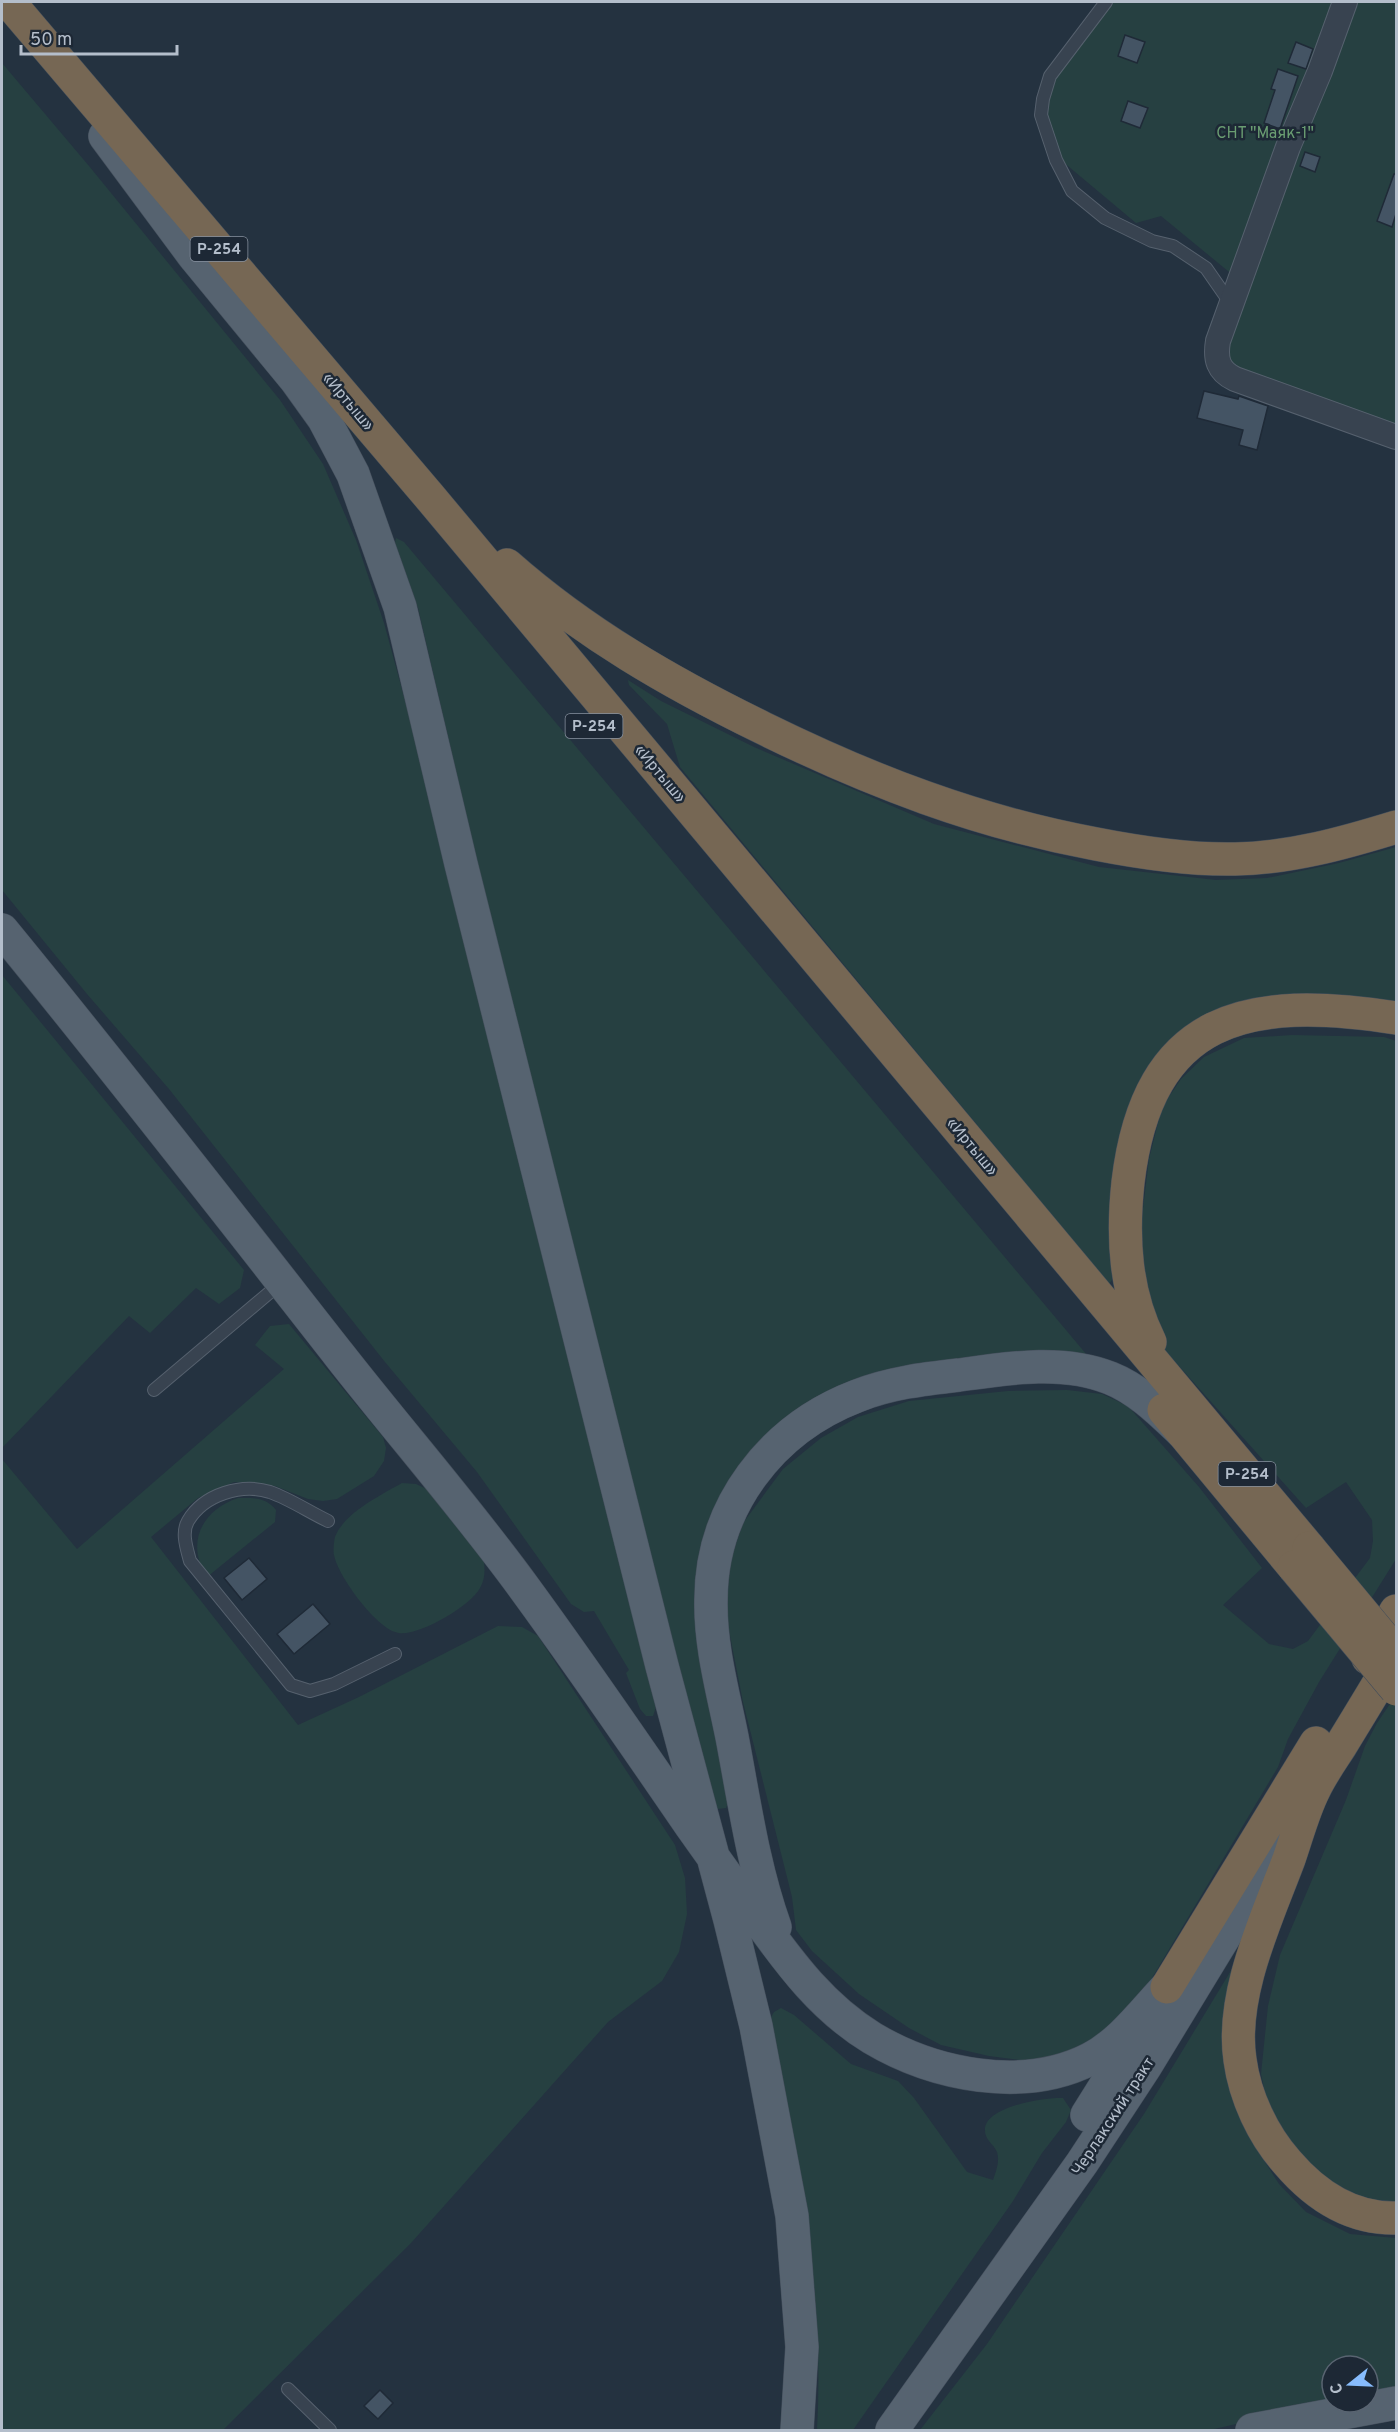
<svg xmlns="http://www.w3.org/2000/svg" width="1398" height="2432" font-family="Overpass,sans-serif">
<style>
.green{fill:#264041}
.building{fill:#445464;stroke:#1f2a37;stroke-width:1.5}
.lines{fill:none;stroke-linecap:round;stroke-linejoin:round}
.lane-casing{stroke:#56616e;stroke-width:14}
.street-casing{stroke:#56616e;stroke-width:26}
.primary-casing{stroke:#444f5c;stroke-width:34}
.highway-casing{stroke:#434e5b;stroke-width:34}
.lane{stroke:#384350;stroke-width:12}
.street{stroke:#384350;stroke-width:24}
.primary{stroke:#566370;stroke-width:33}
.highway{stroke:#766754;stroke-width:33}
.highway-bridge-casing{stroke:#434e5b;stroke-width:34;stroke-linecap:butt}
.highway-bridge{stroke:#766754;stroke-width:33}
.labels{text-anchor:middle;stroke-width:5;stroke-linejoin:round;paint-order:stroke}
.shield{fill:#1d2835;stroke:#87919e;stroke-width:1.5}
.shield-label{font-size:15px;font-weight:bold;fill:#b4becb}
.park-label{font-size:16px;fill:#6a9d72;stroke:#1d2835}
.street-label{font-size:16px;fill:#b4becb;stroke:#1d2835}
</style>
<rect width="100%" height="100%" fill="#243240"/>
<path class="green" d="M 1110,2 L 1396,2 L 1396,428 L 1225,362 L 1249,281 L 1234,276 L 1161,216 L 1136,223 L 1062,161 L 1041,96 Z
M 2,63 L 89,166 L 280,400 L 323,464 L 356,540 L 384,623 L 406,704 L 651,1686 L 656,1707 L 653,1716 L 646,1716 L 640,1709 L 626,1673 L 629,1670 L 594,1611 L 584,1612 L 571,1604 L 477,1472 L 385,1362 L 169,1089 L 87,994 L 2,890 Z
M 396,538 L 404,542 L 1092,1361 L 867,1380 L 709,1531 L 730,1798 L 726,1808 L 717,1809 L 709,1790 L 522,1055 L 418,608 L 395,543 Z
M 628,680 L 661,701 L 754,747 L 934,824 L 1099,867 L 1216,880 L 1267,878 L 1339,863 L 1396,847 L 1396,1009 L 1271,1002 L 1149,1067 L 1136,1091 L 1124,1131 L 1111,1215 L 1112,1280 L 1109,1284 L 680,767 L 667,724 L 629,685 Z
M 2,975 L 244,1270 L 240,1288 L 219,1304 L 196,1288 L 150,1333 L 129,1316 L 2,1448 Z
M 1292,1035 L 1384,1037 L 1396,1041 L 1396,1559 L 1319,1682 L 1288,1739 L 1278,1767 L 1146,1988 L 1114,2027 L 1072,2050 L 1034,2062 L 989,2056 L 941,2045 L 909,2028 L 859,1994 L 812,1951 L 796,1930 L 792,1897 L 743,1702 L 725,1610 L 731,1559 L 743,1523 L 783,1469 L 821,1438 L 858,1417 L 909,1401 L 1008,1391 L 1067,1390 L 1102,1394 L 1128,1406 L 1199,1487 L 1262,1568 L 1223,1605 L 1269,1644 L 1293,1649 L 1308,1641 L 1370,1558 L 1373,1541 L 1372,1520 L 1346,1482 L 1306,1508 L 1162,1347 L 1143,1297 L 1139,1241 L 1149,1159 L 1162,1107 L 1181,1079 L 1204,1057 L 1244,1038 Z
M 289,1324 L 383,1437 L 386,1448 L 384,1461 L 374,1476 L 337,1499 L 323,1501 L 308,1499 L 275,1486 L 234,1482 L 198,1498 L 151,1537 L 298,1725 L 359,1697 L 498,1626 L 522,1627 L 538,1636 L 675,1845 L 685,1878 L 687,1914 L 679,1952 L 662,1981 L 608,2022 L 411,2243 L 223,2430 L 2,2430 L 2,1459 L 77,1549 L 284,1369 L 255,1345 L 270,1326 Z
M 402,1483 L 416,1484 L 429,1490 L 484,1562 C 485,1572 485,1579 480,1588 C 471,1606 419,1636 399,1633 C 377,1630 338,1576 334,1555 C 333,1551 334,1541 335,1537 C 344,1513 381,1495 402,1483 Z
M 238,1498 C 254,1498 265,1497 276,1510 L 275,1522 L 207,1577 C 185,1543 202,1510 238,1498 Z
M 1396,1695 L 1396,2208 L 1338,2196 L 1291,2148 L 1266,2097 L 1261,2074 L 1268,2006 L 1280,1955 L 1346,1800 L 1365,1746 L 1377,1723 Z
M 1255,1931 L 1238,1959 L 1256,2148 L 1279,2184 L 1306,2212 L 1350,2234 L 1396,2238 L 1396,2396 L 1368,2400 L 1368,2366 L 1332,2366 L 1332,2402 L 1210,2430 L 920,2430 L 987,2344 L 1144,2114 Z
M 781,2008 L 794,2015 L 851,2064 L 898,2081 L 914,2098 L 967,2172 L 993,2180 C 996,2172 1000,2161 997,2152 C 993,2143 984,2140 985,2128 C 988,2106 1046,2097 1063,2098 L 1071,2110 L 1066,2122 L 1042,2153 L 1013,2201 L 853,2430 L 817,2430 C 825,2293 798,2153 770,2019 L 774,2012 Z"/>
<path class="building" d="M 1125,35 L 1145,42 L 1137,63 L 1118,56 Z
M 1296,42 L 1313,49 L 1306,69 L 1288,63 Z
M 1278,69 L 1298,76 L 1280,129 L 1264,123 L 1275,90 L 1271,89 Z
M 1128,101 L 1148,108 L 1140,128 L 1121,121 Z
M 1305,152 L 1320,157 L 1315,172 L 1300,166 Z
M 1394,174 L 1396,174 L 1396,214 L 1392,227 L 1377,221 Z
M 1204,391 L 1238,399 L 1239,396 L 1268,406 L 1257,450 L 1239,445 L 1243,430 L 1197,418 Z
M 249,1558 L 267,1579 L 242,1600 L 224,1578 Z
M 313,1604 L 330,1624 L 294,1654 L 277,1634 Z
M 380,2390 L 393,2403 L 378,2419 L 364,2406 Z"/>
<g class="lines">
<defs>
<path id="lane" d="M 1106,2 L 1050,76 L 1043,99 L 1041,115 L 1056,160 L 1072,191 L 1105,218 L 1152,241 L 1173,246 L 1206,268 L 1231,304
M 154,1390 L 282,1282
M 328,1521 C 309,1512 290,1499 270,1492 C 242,1483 204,1494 188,1521 C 181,1533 187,1549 190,1561 L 291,1685 L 310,1691 L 334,1684 L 395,1654
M 288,2389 L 330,2430"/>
<path id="street" d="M 1345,2 L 1320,71 L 1288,147 L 1218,341 C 1215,359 1218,371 1235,379 L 1396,437"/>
<path id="primary" d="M 105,136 L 194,256 L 296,380 L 324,419 L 353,474 L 400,607 L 461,864 L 662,1666 L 730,1920 L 756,2026 L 792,2216 L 802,2347 L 797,2430
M 2,930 C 117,1070 228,1213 340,1356 C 401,1434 467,1509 525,1589 C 582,1667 637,1747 691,1826 C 713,1857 735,1888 758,1919 C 791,1965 823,2008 872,2038 C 934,2075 1023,2093 1090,2059 C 1121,2043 1144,2011 1167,1987
M 775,1927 C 753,1866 744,1800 732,1737 C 723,1692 710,1646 711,1600 C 711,1507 771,1429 857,1396 C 889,1383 924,1379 959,1375 C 1008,1368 1064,1359 1110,1378 C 1138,1389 1161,1412 1182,1432
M 1087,2115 L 1139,2032
M 892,2430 L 1082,2163 L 1145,2067 L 1294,1822
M 1252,2430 L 1396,2403"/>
<path id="highway" d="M 9,2 L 429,496 L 1309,1548
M 507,565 C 584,633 671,683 763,728 C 871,781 977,822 1096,844 C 1142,853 1189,860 1235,859 C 1291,858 1344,843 1396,827
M 1150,1342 C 1125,1292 1122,1238 1128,1182 C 1148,1014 1248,995 1396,1018
M 1164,1410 L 1294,1567
M 1396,1654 C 1378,1685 1359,1716 1340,1747 C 1331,1761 1321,1775 1314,1790 C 1303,1812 1297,1836 1289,1859 C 1267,1918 1230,1995 1240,2060 C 1245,2097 1263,2135 1287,2162 C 1316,2196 1351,2219 1396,2218
M 1368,1658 L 1396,1611
M 1167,1987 L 1316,1743"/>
</defs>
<use href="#lane" class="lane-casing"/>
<use href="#street" class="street-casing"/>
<use href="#primary" class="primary-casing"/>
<use href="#highway" class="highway-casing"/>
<use href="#lane" class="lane"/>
<use href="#street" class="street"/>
<use href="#primary" class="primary"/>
<use href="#highway" class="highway"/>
<defs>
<path id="highway-bridge" d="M 1309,1548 L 1396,1653
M 1294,1567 L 1396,1689"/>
</defs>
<use href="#highway-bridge" class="highway-bridge-casing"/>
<use href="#highway-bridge" class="highway-bridge"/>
</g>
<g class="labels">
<g class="shield">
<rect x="190.5" y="237" width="57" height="24" rx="4.5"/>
<rect x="565.5" y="714" width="57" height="24" rx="4.5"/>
<rect x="1218.5" y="1462" width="57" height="24" rx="4.5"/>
</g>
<g class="shield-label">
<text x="219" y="254">Р-254</text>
<text x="594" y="731">Р-254</text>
<text x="1247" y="1479">Р-254</text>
</g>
<g class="park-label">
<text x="1265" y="138">СНТ "Маяк-1"</text>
</g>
<g class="street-label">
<text transform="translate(349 401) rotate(50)" y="6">«Иртыш»</text>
<text transform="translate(661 773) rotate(50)" y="6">«Иртыш»</text>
<text transform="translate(973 1146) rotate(50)" y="6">«Иртыш»</text>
<text transform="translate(1112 2116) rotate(-57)" y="6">Черлакский тракт</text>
</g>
</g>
<rect width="1398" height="2432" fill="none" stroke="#b4becb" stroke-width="6"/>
<g transform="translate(1350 2384) rotate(252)"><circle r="28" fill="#1d2835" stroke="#596471" stroke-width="1.5"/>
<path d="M0-4.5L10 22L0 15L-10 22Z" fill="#87bcfd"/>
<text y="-9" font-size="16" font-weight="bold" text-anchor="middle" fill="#b4becb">С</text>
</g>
<path d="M21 45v9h156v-9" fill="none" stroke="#b4becb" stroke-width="3"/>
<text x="30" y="45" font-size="18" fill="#b4becb" stroke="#1d2835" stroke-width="4.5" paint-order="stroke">50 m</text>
</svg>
